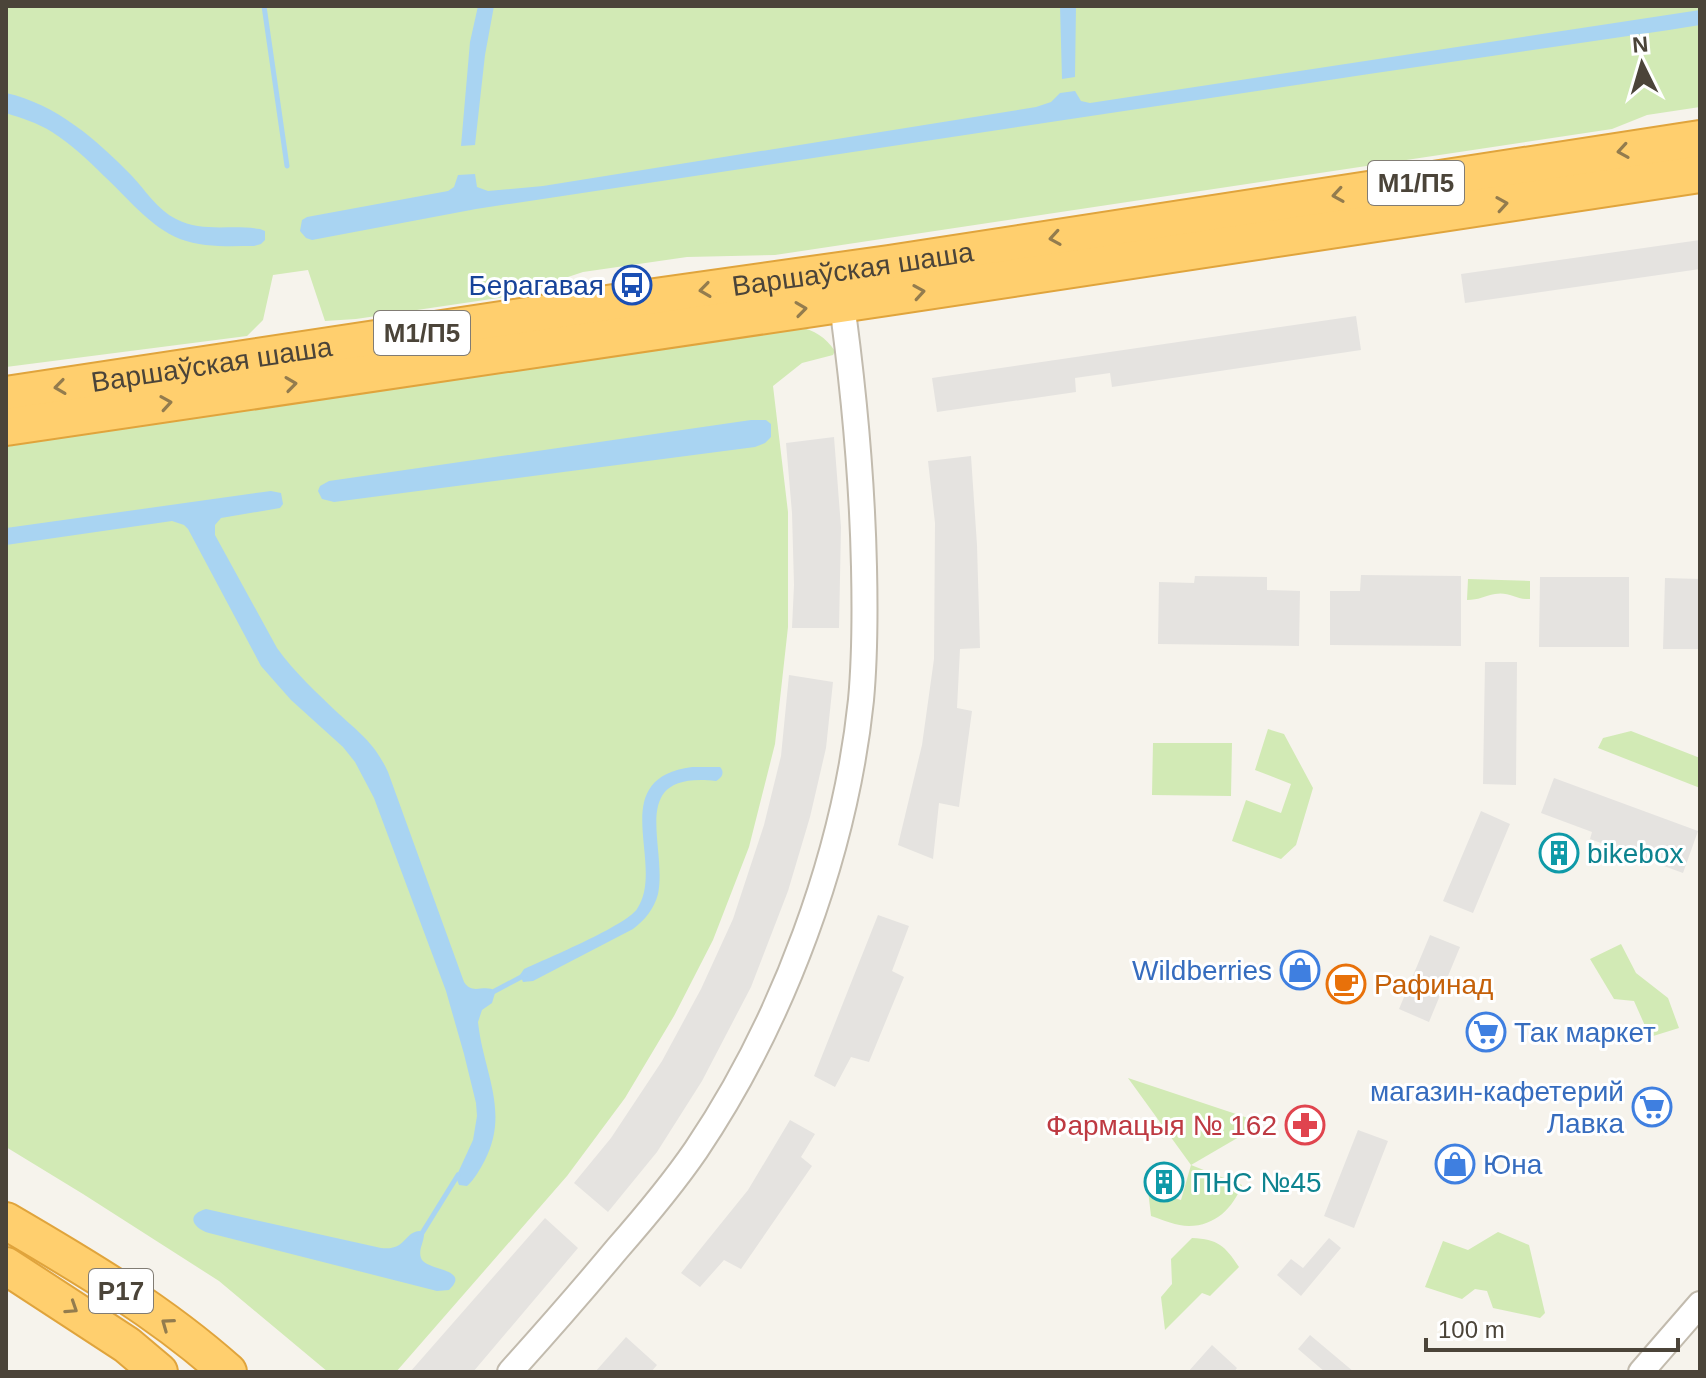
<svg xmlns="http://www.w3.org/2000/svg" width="1706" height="1378" font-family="Helvetica,sans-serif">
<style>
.green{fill:#d2eab5}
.parking{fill:#e5e3e0}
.water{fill:#a9d4f2}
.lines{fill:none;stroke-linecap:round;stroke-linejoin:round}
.stream{stroke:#a9d4f2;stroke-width:5}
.minor-casing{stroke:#c2bbae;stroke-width:28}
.highway-casing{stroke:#e0a43c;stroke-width:40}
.minor{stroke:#fff;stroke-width:24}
.highway{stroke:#ffcf6e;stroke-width:36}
.oneway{stroke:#937c4e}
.labels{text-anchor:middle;stroke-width:6;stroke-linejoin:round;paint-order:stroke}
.shield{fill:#fff;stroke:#817c74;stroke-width:2}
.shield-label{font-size:26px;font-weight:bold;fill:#4b4439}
.street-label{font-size:28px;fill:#4b4439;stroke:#fff}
.transit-label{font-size:28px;fill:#164399;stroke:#fff;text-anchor:end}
.culture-label{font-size:28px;fill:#0d838f;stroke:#fff;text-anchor:start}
.shop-label{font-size:28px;fill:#366cbe;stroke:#fff;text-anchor:end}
.food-label{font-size:28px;fill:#c56008;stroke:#fff;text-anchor:start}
.health-label{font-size:28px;fill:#be3a42;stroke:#fff;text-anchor:end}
</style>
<rect width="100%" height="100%" fill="#f6f3ec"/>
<path class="green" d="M 6,6 L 1700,6 L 1700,107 L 1647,115 L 1612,129 L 775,255 L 687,257 L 583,272 L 511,296 L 356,319 L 325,321 L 308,270 L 273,275 L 263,320 L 247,336 L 6,367 Z
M 798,327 C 815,330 825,337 835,351 L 833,355 L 802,363 L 773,386 L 788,512 L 788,627 L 775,744 L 749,847 L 713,940 L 674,1016 L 625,1098 L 567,1176 L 396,1372 L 328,1372 L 219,1281 L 83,1194 L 6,1147 L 6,447 L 138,423 Z
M 1468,579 L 1530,581 L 1530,599 C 1517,600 1508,591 1495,594 C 1484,596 1479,600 1467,600 Z
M 1268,729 L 1284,734 L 1313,788 L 1296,845 L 1281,859 L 1232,841 L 1246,800 L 1281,813 L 1291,784 L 1255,770 Z
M 1631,731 L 1700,758 L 1700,788 L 1598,748 L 1603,738 Z
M 1153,743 L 1232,743 L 1231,796 L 1152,795 Z
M 1621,944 L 1636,973 L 1668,998 L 1679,1028 L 1650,1037 L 1634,1001 L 1614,999 L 1590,959 Z
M 1128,1078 L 1263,1123 L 1191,1165 L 1242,1185 C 1233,1208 1215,1226 1189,1226 C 1177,1226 1163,1220 1151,1216 L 1148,1190 L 1181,1200 L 1191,1165 Z
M 1498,1232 L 1529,1245 L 1545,1313 L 1540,1318 L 1493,1308 L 1487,1291 L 1475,1289 L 1462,1299 L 1425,1287 L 1443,1241 L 1468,1250 Z
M 1192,1238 C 1218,1239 1225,1246 1239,1267 L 1210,1296 L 1202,1293 L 1165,1330 L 1161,1297 L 1172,1284 L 1171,1259 Z"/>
<path class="parking" d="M 1700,240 L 1700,269 L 1465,303 L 1461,274 Z
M 1356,316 L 1361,350 L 1112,387 L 1110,373 L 1075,378 L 1076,392 L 937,412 L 932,378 Z
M 834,437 L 841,527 L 839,628 L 792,628 L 794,585 L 792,513 L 786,443 Z
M 971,456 L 977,545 L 980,648 L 960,649 L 957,708 L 972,711 L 959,807 L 939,803 L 933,859 L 898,845 L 922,745 L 934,659 L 935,523 L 928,461 Z
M 1361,575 L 1461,576 L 1461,646 L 1330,645 L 1330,591 L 1360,591 Z
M 1195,576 L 1267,577 L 1267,590 L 1300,591 L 1299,646 L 1158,644 L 1159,582 L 1194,583 Z
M 1540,577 L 1629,577 L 1629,647 L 1539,647 Z
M 1665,578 L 1700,579 L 1700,649 L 1663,649 Z
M 1485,662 L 1517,662 L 1516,785 L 1483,784 Z
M 789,675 L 833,682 L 826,748 L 810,817 L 788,891 L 751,987 L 702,1081 L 657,1152 L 608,1212 L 574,1183 L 611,1138 L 662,1061 L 701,989 L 733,919 L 764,825 L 781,756 Z
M 1554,778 L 1698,831 L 1683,873 L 1590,839 L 1592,832 L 1541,813 Z
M 1481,811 L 1510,824 L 1473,913 L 1443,901 Z
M 878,915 L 909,926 L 892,971 L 904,977 L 869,1062 L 851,1057 L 835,1087 L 814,1076 Z
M 1430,935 L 1460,947 L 1429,1022 L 1399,1009 Z
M 790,1120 L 815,1134 L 801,1157 L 812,1166 L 741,1269 L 724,1260 L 700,1287 L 681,1273 L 748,1190 Z
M 1358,1130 L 1388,1141 L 1354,1228 L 1324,1216 Z
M 545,1218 L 578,1248 L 473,1372 L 410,1372 Z
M 1329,1238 L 1341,1248 L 1301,1296 L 1277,1275 L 1291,1259 L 1303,1268 Z
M 1310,1335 L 1354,1372 L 1325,1372 L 1298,1349 Z
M 626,1337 L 657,1365 L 651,1372 L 595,1372 Z
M 1212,1345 L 1237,1368 L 1234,1372 L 1188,1372 Z"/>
<path class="water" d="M 478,6 L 494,6 L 485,55 L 475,145 L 461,146 L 470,42 Z
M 1060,6 L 1076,6 L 1075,77 L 1062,79 Z
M 1700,10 L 1700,25 L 1669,30 L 1369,74 L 476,209 L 312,240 L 306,238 L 300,231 L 302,220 L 307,217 L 448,191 L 454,187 L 458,175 L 475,174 L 477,187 L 488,191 L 543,186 L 1036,107 L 1051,102 L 1060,93 L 1075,91 L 1081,101 L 1090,103 Z
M 6,93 C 56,104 97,140 132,176 C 145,190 158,210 176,219 C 203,233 231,224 260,229 L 265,231 L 265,240 L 261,244 L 254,246 C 230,246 204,248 180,239 C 150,227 128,198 104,176 C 88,160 71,144 52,132 C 38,123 21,118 6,113 Z
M 751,420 L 766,420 L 771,424 L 771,437 L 765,443 L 755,447 L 334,502 L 322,499 L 318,491 L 320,486 L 329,481 Z
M 271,491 L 281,493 L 283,504 L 280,508 L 221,518 L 215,525 L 215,535 L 277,648 C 295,673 317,693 339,714 C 361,734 375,744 388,772 L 464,982 C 472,994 480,986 492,989 L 495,993 L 492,1003 L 482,1010 L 478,1022 C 483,1071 510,1111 485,1160 C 480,1169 475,1179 467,1186 L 459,1185 L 456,1177 L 473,1140 L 477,1116 L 476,1103 L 464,1054 L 446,991 L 374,798 L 355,762 L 343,747 L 291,700 L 261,666 L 188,529 L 184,525 L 172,521 L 6,545 L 6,528 Z
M 692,767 L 720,767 C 725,772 722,778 716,781 C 625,771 668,845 658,894 C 654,909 645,920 633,929 L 533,981 L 523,982 L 520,975 L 524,969 C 548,958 625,926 637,909 C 667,865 603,779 692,767 Z
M 206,1209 L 381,1248 C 407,1251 403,1232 420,1231 L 424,1234 C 424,1243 417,1251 422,1260 C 430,1271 471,1269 449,1290 L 437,1291 L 209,1233 C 193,1228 185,1215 206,1209 Z"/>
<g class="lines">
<path class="stream" d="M 264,6 L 287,166
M 491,993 L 525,975
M 419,1238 L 458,1175"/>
<defs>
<path id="minor" d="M 510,1372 C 546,1332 582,1291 617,1249 C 645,1217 672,1185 696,1150 C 783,1021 845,854 861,700 C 865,656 865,611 864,567 C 862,474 853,382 840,290
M 1641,1372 L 1700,1304"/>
<g id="highway">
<path id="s1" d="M 6,395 L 634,300 L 889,264 L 1700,139"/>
<path d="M 6,427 L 894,296 L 1700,174"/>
<path d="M 6,1221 C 83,1266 161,1312 228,1372"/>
<path d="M 6,1266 L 127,1345 L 159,1372"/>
</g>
</defs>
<use href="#minor" class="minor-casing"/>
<use href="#highway" class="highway-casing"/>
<use href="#minor" class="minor"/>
<use href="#highway" class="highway"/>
</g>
<defs><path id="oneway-chevron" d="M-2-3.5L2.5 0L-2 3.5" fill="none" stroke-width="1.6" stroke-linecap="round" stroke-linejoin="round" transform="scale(2)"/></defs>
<g class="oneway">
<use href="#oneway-chevron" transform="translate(1623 151) rotate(171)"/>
<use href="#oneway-chevron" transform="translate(1338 195) rotate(171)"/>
<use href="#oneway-chevron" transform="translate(1502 204) rotate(-9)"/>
<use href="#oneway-chevron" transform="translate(1055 238) rotate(171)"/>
<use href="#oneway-chevron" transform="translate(705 290) rotate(172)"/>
<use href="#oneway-chevron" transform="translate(919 292) rotate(-9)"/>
<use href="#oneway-chevron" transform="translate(801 309) rotate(-8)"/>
<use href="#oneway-chevron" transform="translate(291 384) rotate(-8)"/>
<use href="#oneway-chevron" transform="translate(60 387) rotate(172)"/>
<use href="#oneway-chevron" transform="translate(166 403) rotate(-9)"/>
<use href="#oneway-chevron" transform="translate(72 1308) rotate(33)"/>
<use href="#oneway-chevron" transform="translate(167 1324) rotate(-144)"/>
</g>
<defs>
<symbol id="bus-ring" viewBox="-11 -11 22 22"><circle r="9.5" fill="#fff" stroke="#1a4fb4" stroke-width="1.5"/><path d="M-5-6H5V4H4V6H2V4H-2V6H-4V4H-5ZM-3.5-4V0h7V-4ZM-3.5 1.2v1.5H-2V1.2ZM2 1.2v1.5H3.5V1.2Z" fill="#1a4fb4"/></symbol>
<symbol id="building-ring" viewBox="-11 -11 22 22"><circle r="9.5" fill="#fff" stroke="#0f9aa8" stroke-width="1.5"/><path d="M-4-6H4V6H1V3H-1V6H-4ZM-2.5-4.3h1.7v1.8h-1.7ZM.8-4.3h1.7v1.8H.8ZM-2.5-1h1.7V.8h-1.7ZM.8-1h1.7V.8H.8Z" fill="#0f9aa8"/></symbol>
<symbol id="shop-ring" viewBox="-11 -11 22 22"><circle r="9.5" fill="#fff" stroke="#3f7fe0" stroke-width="1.5"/><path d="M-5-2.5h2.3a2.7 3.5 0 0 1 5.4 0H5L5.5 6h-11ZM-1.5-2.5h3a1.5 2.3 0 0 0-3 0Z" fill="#3f7fe0"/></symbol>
<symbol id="cafe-ring" viewBox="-11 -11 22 22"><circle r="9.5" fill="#fff" stroke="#e8710a" stroke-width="1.5"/><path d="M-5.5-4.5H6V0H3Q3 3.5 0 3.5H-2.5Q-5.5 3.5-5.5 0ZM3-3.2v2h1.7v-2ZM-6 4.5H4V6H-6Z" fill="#e8710a"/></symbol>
<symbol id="supermarket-ring" viewBox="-11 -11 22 22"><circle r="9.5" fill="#fff" stroke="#3f7fe0" stroke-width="1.5"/><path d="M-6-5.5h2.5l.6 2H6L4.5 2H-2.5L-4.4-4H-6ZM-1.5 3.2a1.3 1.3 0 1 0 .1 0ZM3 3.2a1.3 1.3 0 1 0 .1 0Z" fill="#3f7fe0"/></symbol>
<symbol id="pharmacy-ring" viewBox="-11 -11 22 22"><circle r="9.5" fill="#fff" stroke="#e0444e" stroke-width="1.5"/><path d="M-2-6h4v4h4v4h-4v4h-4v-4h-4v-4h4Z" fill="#e0444e"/></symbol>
</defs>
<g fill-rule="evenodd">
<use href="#bus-ring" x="610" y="263" width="44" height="44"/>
<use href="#building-ring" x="1537" y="831" width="44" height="44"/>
<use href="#shop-ring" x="1278" y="948" width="44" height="44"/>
<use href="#cafe-ring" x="1324" y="962" width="44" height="44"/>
<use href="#supermarket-ring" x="1464" y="1010" width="44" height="44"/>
<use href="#supermarket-ring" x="1630" y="1085" width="44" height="44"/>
<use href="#pharmacy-ring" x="1283" y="1103" width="44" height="44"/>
<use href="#shop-ring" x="1433" y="1142" width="44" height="44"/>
<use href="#building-ring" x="1142" y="1160" width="44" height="44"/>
</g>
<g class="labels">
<g class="shield">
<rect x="1368" y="161" width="96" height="44" rx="6"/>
<rect x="374" y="311" width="96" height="44" rx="6"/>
<rect x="89" y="1269" width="64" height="44" rx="6"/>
</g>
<g class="shield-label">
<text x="1416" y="192">М1/П5</text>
<text x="422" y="342">М1/П5</text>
<text x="121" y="1300">Р17</text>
</g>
<g class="street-label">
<text dy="10" stroke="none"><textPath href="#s1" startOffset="856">Варшаўская шаша</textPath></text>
<text dy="10" stroke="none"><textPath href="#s1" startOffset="208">Варшаўская шаша</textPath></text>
</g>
<g class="transit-label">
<text x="604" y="295">Берагавая</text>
</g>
<g class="culture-label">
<text x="1587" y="863">bikebox</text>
<text x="1192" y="1192">ПНС №45</text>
</g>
<g class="shop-label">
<text x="1272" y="980">Wildberries</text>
<text x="1514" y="1042" text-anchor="start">Так маркет</text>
<text x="1624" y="1101">магазин-кафетерий<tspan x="1624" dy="32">Лавка</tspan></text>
<text x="1483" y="1174" text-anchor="start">Юна</text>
</g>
<g class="food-label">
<text x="1374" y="994">Рафинад</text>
</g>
<g class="health-label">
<text x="1277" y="1135">Фармацыя № 162</text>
</g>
</g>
<rect width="1706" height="1378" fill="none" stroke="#4b4439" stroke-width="16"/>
<g transform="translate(1642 64) rotate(355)" stroke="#ffffff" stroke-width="6" paint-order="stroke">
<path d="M0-6L14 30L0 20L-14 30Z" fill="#4b4439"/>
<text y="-12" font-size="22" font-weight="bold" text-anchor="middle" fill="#4b4439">N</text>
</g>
<path d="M1426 1338v12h252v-12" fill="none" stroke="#4b4439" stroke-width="4"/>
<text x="1438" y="1338" font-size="24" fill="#4b4439" stroke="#ffffff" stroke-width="6" paint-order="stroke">100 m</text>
</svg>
